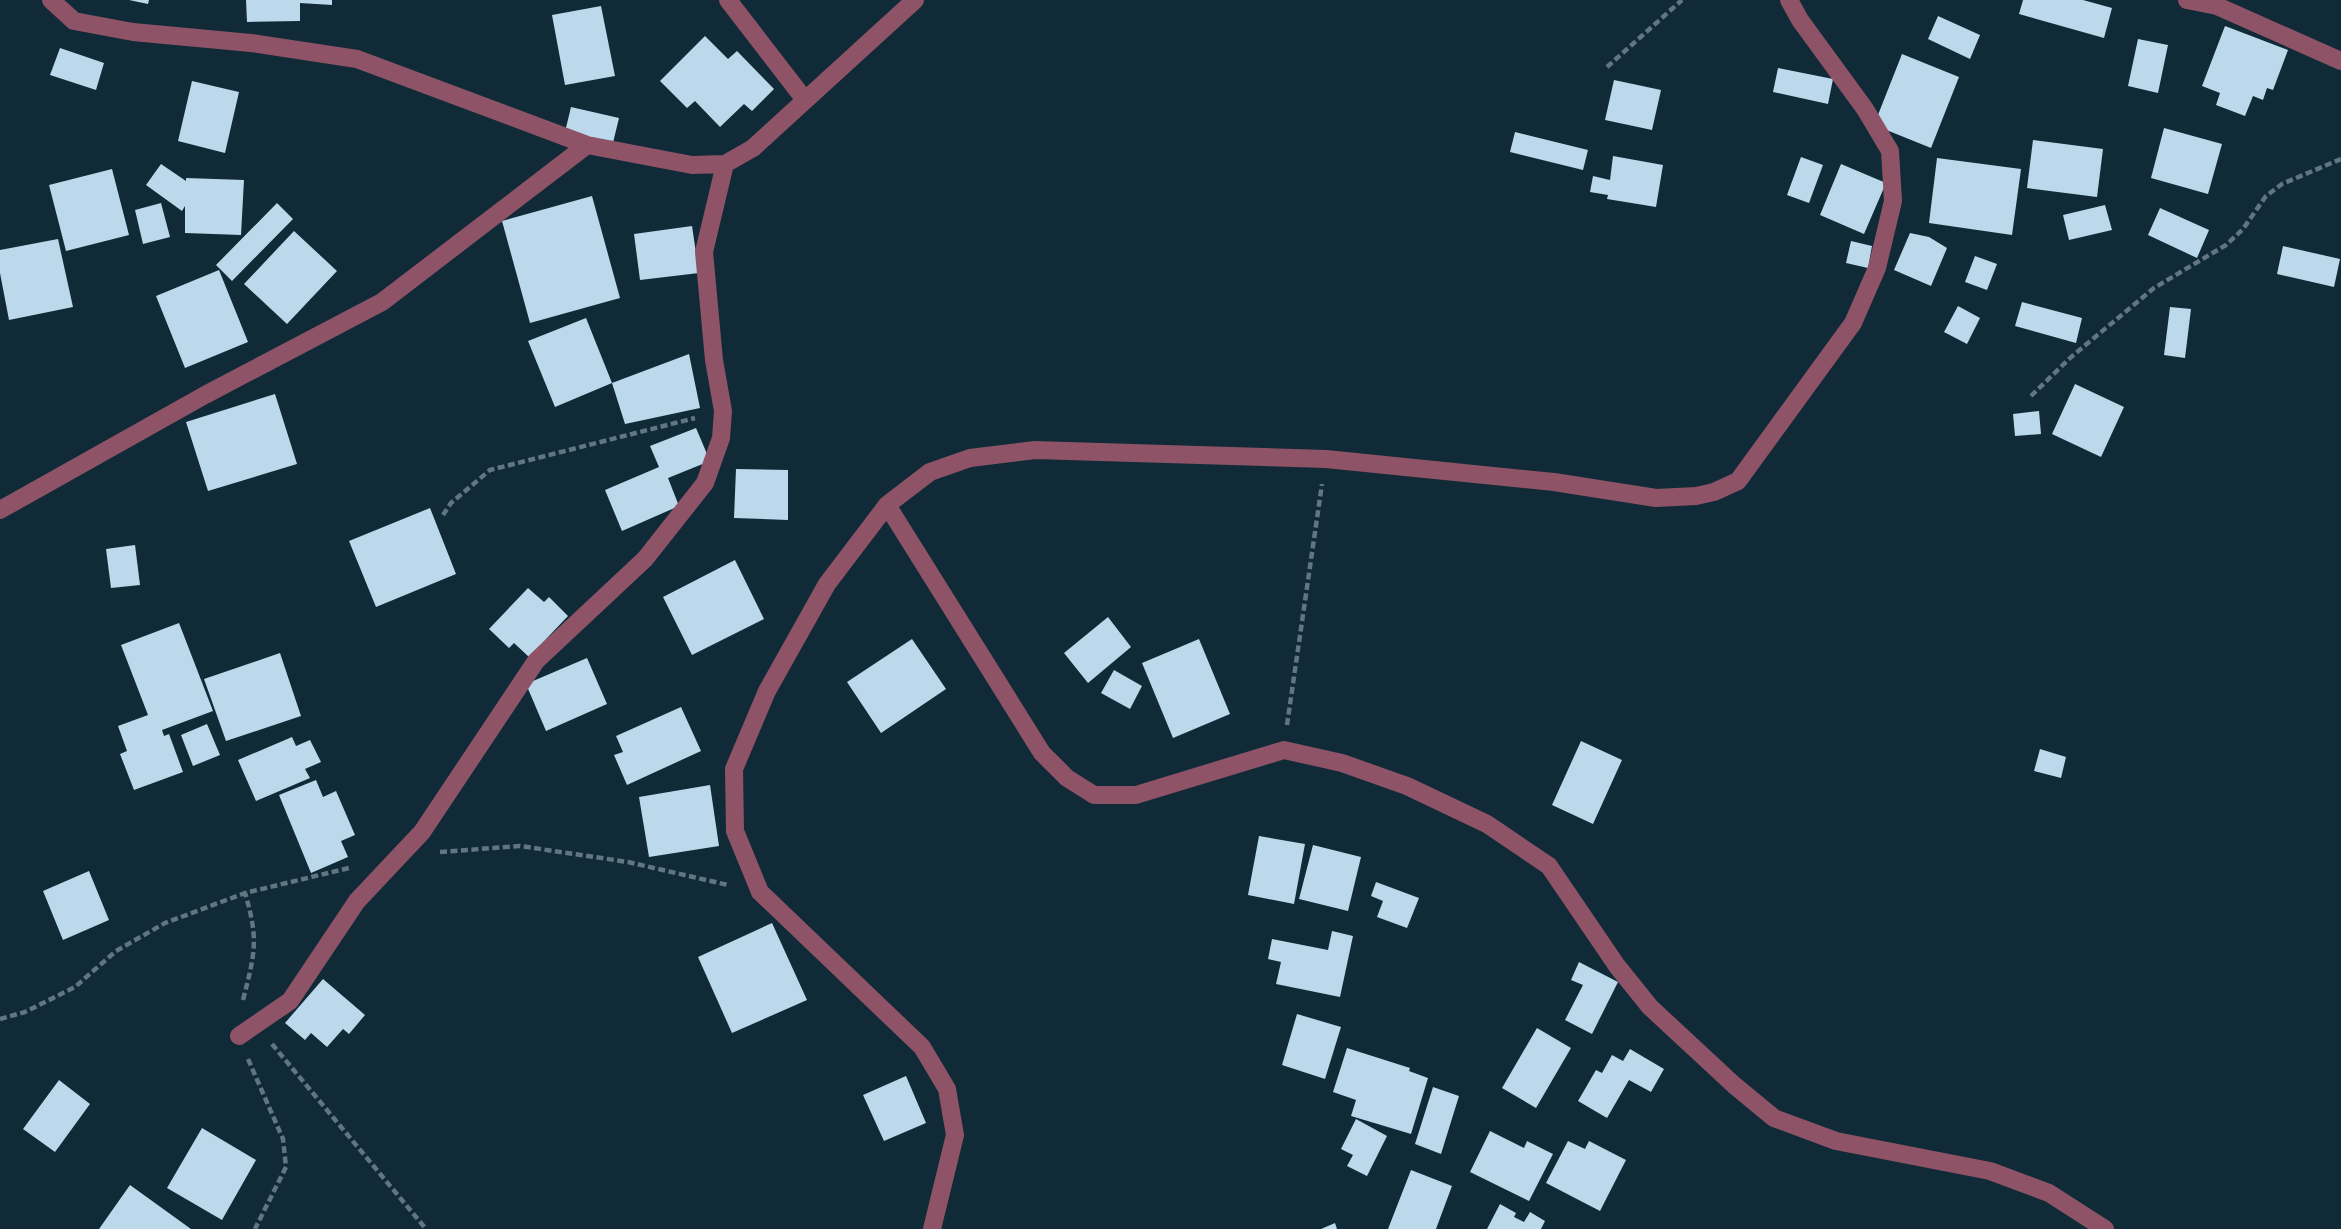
<svg xmlns="http://www.w3.org/2000/svg" width="2341" height="1229" font-family="'Sofia Sans Condensed',sans-serif">
<style>
.building{fill:#bbd9eb}
.lines{fill:none;stroke-linecap:round;stroke-linejoin:round}
.path{stroke:#617682;stroke-width:4.5;stroke-dasharray:7 3.5;stroke-linecap:butt}
.minor{stroke:#8e5366;stroke-width:18}
</style>
<rect width="100%" height="100%" fill="#102a37"/>
<path class="building" d="M 129,0 L 149,0 L 148,4 Z
M 246,0 L 332,0 L 332,5 L 300,3 L 300,21 L 247,22 Z
M 2023,0 L 2083,0 L 2112,8 L 2104,38 L 2019,14 Z
M 601,6 L 615,76 L 565,85 L 552,15 Z
M 1938,16 L 1980,35 L 1970,59 L 1928,39 Z
M 2225,26 L 2288,50 L 2273,90 L 2267,88 L 2263,100 L 2253,96 L 2245,116 L 2216,105 L 2220,93 L 2202,86 Z
M 705,36 L 728,59 L 737,51 L 774,89 L 752,111 L 744,104 L 720,127 L 695,101 L 687,108 L 660,81 Z
M 2138,39 L 2168,45 L 2158,93 L 2128,86 Z
M 60,48 L 104,63 L 96,90 L 50,75 Z
M 1902,54 L 1959,77 L 1931,148 L 1874,125 Z
M 1778,68 L 1833,79 L 1828,104 L 1773,92 Z
M 1614,80 L 1661,90 L 1652,130 L 1605,120 Z
M 192,81 L 239,92 L 225,153 L 178,141 Z
M 571,107 L 619,118 L 612,147 L 564,136 Z
M 2164,128 L 2222,144 L 2208,194 L 2151,178 Z
M 1515,132 L 1588,150 L 1583,170 L 1510,152 Z
M 2033,140 L 2103,149 L 2097,197 L 2027,188 Z
M 1613,156 L 1663,165 L 1656,207 L 1607,199 L 1608,195 L 1590,192 L 1593,176 L 1610,180 Z
M 1801,157 L 1823,165 L 1809,203 L 1787,195 Z
M 1937,158 L 2021,169 L 2012,235 L 1929,223 Z
M 161,164 L 186,181 L 186,178 L 244,180 L 241,235 L 185,233 L 185,206 L 182,211 L 146,185 Z
M 1841,164 L 1886,183 L 1864,234 L 1820,215 Z
M 112,169 L 129,235 L 66,251 L 49,185 Z
M 592,196 L 620,298 L 530,323 L 502,221 Z
M 161,203 L 170,237 L 143,244 L 135,210 Z
M 277,203 L 293,219 L 232,281 L 216,265 Z
M 2105,205 L 2112,230 L 2069,240 L 2063,215 Z
M 2160,208 L 2209,230 L 2197,258 L 2148,235 Z
M 692,226 L 699,273 L 640,280 L 634,234 Z
M 294,231 L 337,271 L 287,324 L 244,284 Z
M 1910,233 L 1929,237 L 1947,248 L 1931,286 L 1894,270 Z
M 58,239 L 73,307 L 9,320 L 0,273 L 0,250 Z
M 1851,241 L 1872,246 L 1868,268 L 1846,263 Z
M 2283,246 L 2340,259 L 2334,287 L 2277,274 Z
M 1975,256 L 1997,264 L 1987,290 L 1965,282 Z
M 219,270 L 248,342 L 185,368 L 156,296 Z
M 2022,302 L 2082,318 L 2076,343 L 2015,326 Z
M 1958,306 L 1980,318 L 1967,344 L 1944,332 Z
M 2170,307 L 2191,309 L 2185,358 L 2164,355 Z
M 586,318 L 612,383 L 555,407 L 528,341 Z
M 689,354 L 700,408 L 625,424 L 612,383 Z
M 2075,384 L 2124,407 L 2101,457 L 2052,434 Z
M 275,394 L 297,464 L 208,491 L 186,422 Z
M 2039,411 L 2041,434 L 2015,436 L 2013,414 Z
M 696,428 L 710,461 L 668,478 L 679,506 L 622,531 L 605,490 L 659,467 L 650,446 Z
M 736,469 L 788,470 L 788,520 L 734,518 Z
M 430,508 L 456,574 L 376,607 L 349,541 Z
M 135,545 L 140,585 L 111,588 L 106,549 Z
M 735,560 L 764,619 L 692,655 L 663,597 Z
M 528,588 L 544,602 L 549,597 L 568,616 L 529,657 L 514,643 L 509,648 L 489,629 Z
M 1108,617 L 1131,647 L 1088,683 L 1064,653 Z
M 179,623 L 213,711 L 162,730 L 164,736 L 169,734 L 183,772 L 134,790 L 120,754 L 127,751 L 118,726 L 148,715 L 121,645 Z
M 912,639 L 946,689 L 881,733 L 847,682 Z
M 1199,639 L 1230,714 L 1173,738 L 1142,663 Z
M 280,653 L 301,716 L 226,741 L 204,679 Z
M 587,658 L 607,704 L 546,731 L 526,684 Z
M 1114,670 L 1142,686 L 1130,709 L 1101,693 Z
M 681,707 L 701,751 L 627,785 L 614,755 L 623,752 L 616,736 Z
M 207,724 L 220,755 L 193,766 L 181,735 Z
M 292,737 L 296,746 L 310,740 L 321,762 L 305,769 L 310,778 L 256,801 L 238,760 Z
M 1581,741 L 1622,760 L 1593,824 L 1552,805 Z
M 2040,749 L 2066,757 L 2061,778 L 2034,771 Z
M 316,780 L 323,797 L 336,791 L 355,835 L 341,841 L 348,857 L 311,873 L 279,795 Z
M 710,785 L 719,846 L 649,857 L 639,797 Z
M 1259,836 L 1305,844 L 1294,904 L 1248,895 Z
M 1313,845 L 1361,857 L 1348,911 L 1299,899 Z
M 89,871 L 109,920 L 63,940 L 43,891 Z
M 1376,882 L 1419,898 L 1407,928 L 1377,917 L 1383,901 L 1371,896 Z
M 772,923 L 807,1000 L 732,1033 L 698,957 Z
M 1332,931 L 1353,936 L 1340,997 L 1276,984 L 1281,962 L 1268,959 L 1272,939 L 1328,950 Z
M 1579,962 L 1618,982 L 1592,1034 L 1565,1020 L 1583,985 L 1571,980 Z
M 323,979 L 365,1015 L 349,1034 L 343,1029 L 327,1047 L 311,1033 L 305,1040 L 285,1023 Z
M 1297,1014 L 1341,1027 L 1325,1079 L 1282,1065 Z
M 1537,1028 L 1571,1048 L 1536,1108 L 1502,1088 Z
M 1347,1048 L 1410,1068 L 1409,1071 L 1428,1078 L 1411,1134 L 1351,1116 L 1356,1100 L 1333,1092 Z
M 1630,1049 L 1664,1069 L 1651,1092 L 1629,1080 L 1607,1118 L 1578,1101 L 1596,1070 L 1602,1073 L 1612,1055 L 1623,1061 Z
M 906,1076 L 926,1123 L 884,1141 L 863,1095 Z
M 59,1080 L 90,1104 L 55,1152 L 23,1129 Z
M 1433,1087 L 1459,1096 L 1441,1154 L 1415,1144 Z
M 1356,1119 L 1387,1136 L 1367,1176 L 1347,1166 L 1353,1155 L 1341,1149 Z
M 202,1128 L 256,1160 L 222,1220 L 167,1188 Z
M 1490,1131 L 1524,1148 L 1527,1141 L 1553,1154 L 1529,1201 L 1470,1172 Z
M 1568,1141 L 1585,1149 L 1589,1141 L 1626,1160 L 1600,1211 L 1546,1183 Z
M 1411,1170 L 1452,1186 L 1436,1229 L 1388,1229 Z
M 130,1185 L 191,1229 L 99,1229 Z
M 1500,1204 L 1516,1213 L 1514,1217 L 1524,1222 L 1530,1212 L 1545,1221 L 1541,1229 L 1487,1229 Z
M 1335,1223 L 1337,1229 L 1321,1229 Z"/>
<g class="lines">
<path class="path" d="M 1607,67 L 1682,0
M 2031,396 L 2070,358 L 2154,288 L 2226,245 L 2243,229 L 2266,196 L 2282,184 L 2341,159
M 443,515 L 451,503 L 490,470 L 695,418
M 1287,725 L 1322,484
M 440,852 L 520,846 L 628,862 L 728,885
M 243,1000 C 255,953 259,940 245,893
M 0,1019 L 25,1012 L 75,987 L 116,951 L 165,923 L 245,893 L 349,868
M 272,1044 L 426,1229
M 248,1059 L 283,1139 L 286,1167 L 255,1229"/>
<path class="minor" d="M 51,0 L 74,21 L 133,32 L 251,43 L 357,59 L 587,145 L 692,165 L 725,164 L 753,148 L 915,0
M 728,0 L 805,100
M 2187,0 L 2217,6 L 2341,61
M 887,505 L 1042,753 L 1067,778 L 1094,795 L 1136,795 L 1284,750 L 1342,763 L 1407,786 L 1487,824 L 1549,866 L 1617,966 L 1650,1007 L 1734,1085 L 1774,1118 L 1836,1141 L 1990,1171 L 2049,1193 L 2105,1229
M 0,510 L 205,395 L 382,302 L 587,145
M 239,1036 L 290,1001 L 357,901 L 422,832 L 536,661 L 645,559 L 705,483 L 721,438 L 723,411 L 714,360 L 704,252 L 725,164
M 932,1229 L 955,1135 L 947,1089 L 922,1047 L 760,892 L 735,831 L 734,769 L 767,691 L 827,584 L 887,505 L 930,472 L 970,458 L 1035,450 L 1326,459 L 1554,482 L 1656,498 L 1696,496 L 1714,492 L 1738,481 L 1853,323 L 1877,268 L 1893,201 L 1890,151 L 1865,109 L 1800,20 L 1789,0"/>
</g>
</svg>
